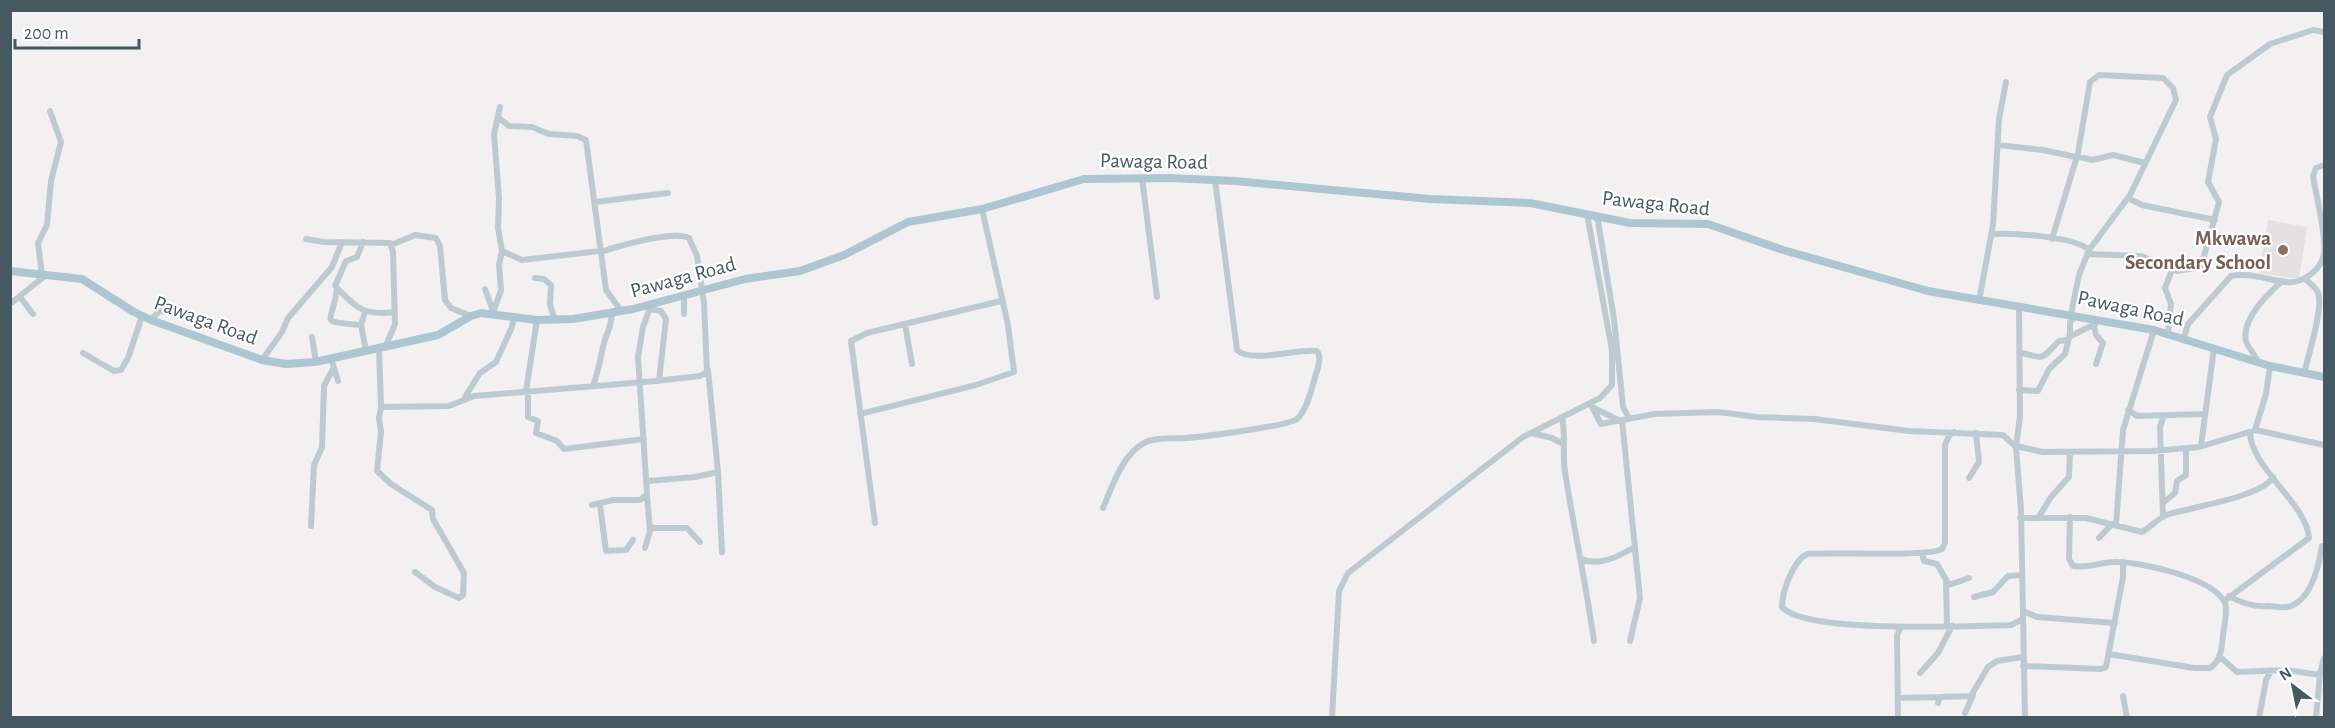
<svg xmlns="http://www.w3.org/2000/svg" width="2335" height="728" font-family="'Alegreya Sans',sans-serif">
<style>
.education{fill:#e4e1e3}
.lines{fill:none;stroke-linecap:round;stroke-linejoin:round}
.minor{stroke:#bdcbd1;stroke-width:6}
.major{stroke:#aec6d1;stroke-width:8}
.education-dot{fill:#8d6e63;stroke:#fff;stroke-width:2}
.labels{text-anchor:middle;stroke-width:4.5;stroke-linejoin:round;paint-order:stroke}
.street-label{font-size:21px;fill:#465960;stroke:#fff}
.education-label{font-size:21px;font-weight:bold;fill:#785e54;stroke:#fff;text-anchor:end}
</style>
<rect width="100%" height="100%" fill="#f3f0f1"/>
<path class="education" d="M 2268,220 L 2307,227 L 2299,279 L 2259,273 Z"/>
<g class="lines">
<path class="minor" d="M 500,107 L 494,134 L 499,198 L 498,228 L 502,251 L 522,260 L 600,251
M 499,118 L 509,126 L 532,127 L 549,134 L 577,136 L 586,140 L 606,290 L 622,312
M 1998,145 L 2043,150 L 2076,157
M 2076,156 L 2092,160 L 2113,155 L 2145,163
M 1142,178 L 1157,297
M 2128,198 L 2142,205 L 2215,220
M 595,202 L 668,193
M 1594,216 L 1598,221 L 1614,319 L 1623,407 L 1629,418
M 1992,234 C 2012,233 2075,236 2089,250
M 306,239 L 324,242 L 390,243 L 393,252 L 395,324 L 385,348
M 2052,239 L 2078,153 L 2090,82 L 2099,75 L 2163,78 L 2173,88 L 2176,100 L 2130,195 L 2089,250 L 2079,275 L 2071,314
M 363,242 L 357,257 L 346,261 L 335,286 C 357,308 362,316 395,312
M 391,245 L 415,235 L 436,238 L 440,246 L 445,300 L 451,308 L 471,316
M 2087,254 L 2141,256 L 2177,271 L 2201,267 L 2219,202 L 2208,182 L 2216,139 L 2210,117 L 2227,75 L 2270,44 L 2313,30 L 2324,32
M 42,275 L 38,243 L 47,225 L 51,181 L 61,142 L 50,111
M 535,278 L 544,279 L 551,285 L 550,305 L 555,320
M 337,289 C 333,323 316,322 361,325
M 485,289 L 493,311
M 20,297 L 33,314
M 1979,301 L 1993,225 L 1999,119 L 2006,82
M 10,304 L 46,275
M 2019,307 L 2020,416 L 2016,447 L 2021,510 L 2025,718
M 649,309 L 661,311 L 666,319 L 659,381
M 365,312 L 361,325 L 366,351
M 493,313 L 501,290 L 499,265 L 502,251
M 684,314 L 684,297
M 151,320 L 159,311 L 169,312 L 175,308
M 905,324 L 912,364
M 2094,325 L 2096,335 L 2103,343 L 2096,364
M 2168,333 L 2171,304 L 2165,288 L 2172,270
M 312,337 L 316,362
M 2069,337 L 2095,324
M 2184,337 L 2188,324 L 2231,276 C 2248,272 2268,280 2286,282 C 2301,284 2321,271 2324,254 C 2327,238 2316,195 2313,176 L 2316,168 L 2324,165
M 379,349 L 381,407 L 379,418 L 381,432 L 377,471 L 391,484 L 432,510 L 433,519 L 464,573 L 463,595 L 459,598 L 435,587 L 415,572
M 2019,352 C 2046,360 2041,359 2059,341 L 2068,340
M 83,353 L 114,371 L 121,370 L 128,358 L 142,316
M 331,358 L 338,381
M 262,360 L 282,332 L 288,318 L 332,267 L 342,242
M 2258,362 C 2255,354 2248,348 2246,341 C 2241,319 2268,294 2282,281
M 708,370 L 718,472 L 722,552
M 2304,373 C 2308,357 2324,307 2318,293 C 2316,287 2310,283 2305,279
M 593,386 C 598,372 600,361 603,347 C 606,333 611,330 612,313
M 2019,390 L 2038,391 L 2049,369 L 2065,354 L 2070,334 L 2070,322 L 2076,316
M 526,391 L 537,320
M 528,391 L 528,417 L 538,421 L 536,433 L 557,441 L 564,449 L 644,439
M 465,397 L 480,373 L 496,362 L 512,327 L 514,316
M 1590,403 L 1601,424 L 1654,414 L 1718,412 L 1757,417 L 1814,419 L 1909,431 L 2003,435 L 2016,447
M 381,407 L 449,406 L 474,396 L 656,381 L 700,376 L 707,372 L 704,303 L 697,256 L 689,238 C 674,230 618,246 601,252
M 1592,407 L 1620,421
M 2128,410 L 2137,416 L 2204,414
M 860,414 L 976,385 L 1014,372 L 1008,325 L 982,209
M 1562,417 C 1566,435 1562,453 1565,472 C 1574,529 1586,584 1594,641
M 1622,420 L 1640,598 L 1630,641
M 2255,430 L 2266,394 L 2270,366
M 1954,432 L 1949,436 L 1945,445 L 1945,543 L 1942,549 C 1929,557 1831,552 1807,554 C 1793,561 1782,591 1782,607 C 1805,634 1971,626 2011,625 L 2023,619
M 1531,433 L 1552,438 L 1563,444
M 2017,446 L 2042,452 L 2152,451 L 2199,447 L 2256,430 L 2324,445
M 2201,446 L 2214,348
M 1969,478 L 1979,462 L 1976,433
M 648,481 L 695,477 L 718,472
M 2163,503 L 2175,493 L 2177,481 L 2186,475 L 2186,449
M 592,505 L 613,500 L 640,500 L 647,494 L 638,357 L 643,327 L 651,305
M 600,505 L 606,551 L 626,550 L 633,540
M 1103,508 C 1112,487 1122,455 1144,443 C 1155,437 1172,439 1185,438 C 1201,437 1289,426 1297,419 C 1306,411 1311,392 1314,381 C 1316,372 1323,359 1317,351 C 1299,348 1250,364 1237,350 L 1215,180
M 2070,517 L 2069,559 L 2073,566 C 2087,569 2101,562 2114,562 C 2139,561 2214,578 2225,603 C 2228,610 2224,627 2223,635 C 2222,647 2221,661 2210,668 L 2194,668 L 2109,654
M 2163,517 L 2160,427 L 2164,415
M 2020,518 L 2086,518 L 2142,532 C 2151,527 2159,517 2169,514 C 2192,507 2262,497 2273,477
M 2038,518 L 2051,497 L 2069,477 L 2070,453
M 875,523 L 851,341 L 867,333 L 1001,301
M 2116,525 L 2123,430 L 2154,330
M 311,526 L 314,465 L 322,447 L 324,386 L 333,369
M 650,528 L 687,528 L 700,542
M 2099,538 L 2112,524
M 645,548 L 650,531 L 647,496
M 1922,553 L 1924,561 L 1937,564 L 1949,585 L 1969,578
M 1581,559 C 1599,567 1619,556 1635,547
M 1946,582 L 1947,626
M 2229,596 C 2241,603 2254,607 2268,606 C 2276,606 2285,609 2291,606 C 2312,598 2319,565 2322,546
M 1974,597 L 1993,592 L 2008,576 L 2022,575
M 2224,601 L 2309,538 C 2307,504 2250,467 2250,432
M 2023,611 L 2037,617 L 2115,623
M 2219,656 L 2237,672 L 2286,670 L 2320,675
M 2023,666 L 2101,669 L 2106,667 L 2123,577 L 2123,562
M 1920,673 L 1938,653 L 1952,626
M 2123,696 L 2127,718
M 1898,698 L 1940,697
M 1938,703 L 1940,697 L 1971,696 L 1988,667 L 1997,661 L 2023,657
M 1965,713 L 1973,695
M 1332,718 L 1339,591 L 1348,573 L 1523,437 L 1600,398 L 1612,385 L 1612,350 L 1587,214
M 1898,718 L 1897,635 L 1901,627
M 2259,718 L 2266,680 L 2271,671
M 2316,718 L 2320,674 L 2324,658"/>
<path class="major" d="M 10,271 L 82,279 L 134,312 L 151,320 L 262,360 L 286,364 L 315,362 L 438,335 L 471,316 L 481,313 L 537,320 L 573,319 L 633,309 L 745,279 L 800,271 L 844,255 L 908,222 L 982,209 L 1084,179 L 1169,178 L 1235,181 L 1430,199 L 1530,203 L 1630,223 L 1708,224 L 1783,250 L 1928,291 L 2154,330 L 2270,366 L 2324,377"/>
</g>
<circle class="education-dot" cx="2283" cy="250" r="6"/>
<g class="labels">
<g class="street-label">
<text transform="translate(1154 161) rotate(1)" y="7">Pawaga Road</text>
<text transform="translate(1656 203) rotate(6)" y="7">Pawaga Road</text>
<text transform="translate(683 277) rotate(-15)" y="7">Pawaga Road</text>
<text transform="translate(2131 308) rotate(12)" y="7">Pawaga Road</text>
<text transform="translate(206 320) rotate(20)" y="7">Pawaga Road</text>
</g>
<g class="education-label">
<text x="2271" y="245">Mkwawa<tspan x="2271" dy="24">Secondary School</tspan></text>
</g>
</g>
<rect width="2335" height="728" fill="none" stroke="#465960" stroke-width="24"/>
<g transform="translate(2293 686) rotate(328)" stroke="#ffffff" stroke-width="4.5" paint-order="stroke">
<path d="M0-4.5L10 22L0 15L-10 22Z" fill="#465960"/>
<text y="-9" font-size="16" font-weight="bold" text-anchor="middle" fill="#465960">N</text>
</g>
<path d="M15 39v9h124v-9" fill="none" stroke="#465960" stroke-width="3"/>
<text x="24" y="39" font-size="18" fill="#465960" stroke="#ffffff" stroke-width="4.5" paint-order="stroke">200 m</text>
</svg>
